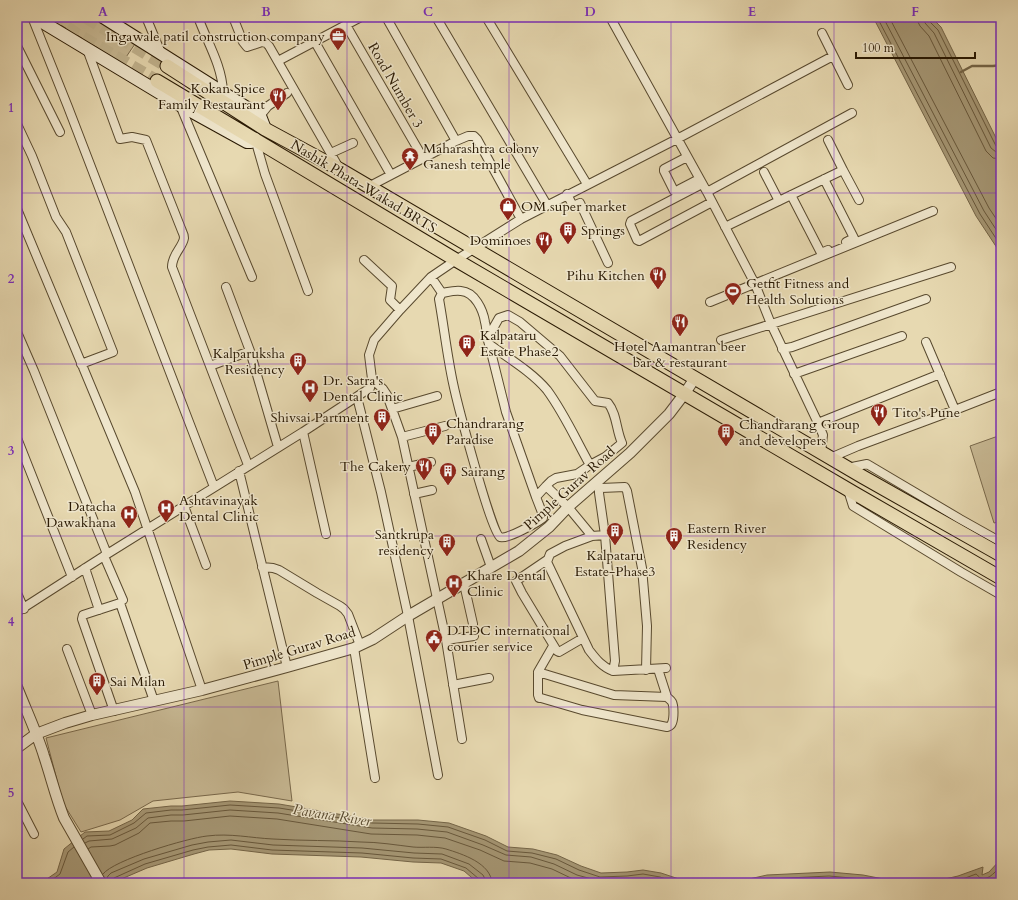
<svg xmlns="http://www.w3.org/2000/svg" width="1018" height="900" font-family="Cardo,serif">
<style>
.green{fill:#c7b893;stroke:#78684b}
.water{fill:#a69876;stroke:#746548}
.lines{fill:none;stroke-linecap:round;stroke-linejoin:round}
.shore{stroke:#68583c;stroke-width:1}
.stream{stroke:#746548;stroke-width:2.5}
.primary-tunnel{stroke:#c1b38e;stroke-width:13;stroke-dasharray:13 6;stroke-linecap:butt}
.minor-casing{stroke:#58492e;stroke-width:10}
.tertiary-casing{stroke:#58492e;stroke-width:12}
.secondary-casing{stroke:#291903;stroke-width:14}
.primary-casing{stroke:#291903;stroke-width:15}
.minor{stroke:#efe6cc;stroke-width:8}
.tertiary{stroke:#efe6cc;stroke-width:10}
.secondary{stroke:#efe6cc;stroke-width:12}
.primary{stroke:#e7d9b1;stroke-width:13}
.grid{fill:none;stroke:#7b2cbf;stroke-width:1;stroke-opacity:0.55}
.labels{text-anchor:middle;stroke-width:3;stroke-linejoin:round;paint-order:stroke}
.poi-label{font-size:14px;fill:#291903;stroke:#efe6cc;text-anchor:start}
.street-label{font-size:14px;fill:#291903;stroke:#efe6cc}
.water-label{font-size:15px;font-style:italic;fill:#5b4c31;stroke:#efe6cc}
.neatline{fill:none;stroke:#7b2cbf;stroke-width:1.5}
.grid-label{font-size:13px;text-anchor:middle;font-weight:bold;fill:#7b2cbf}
</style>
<rect width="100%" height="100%" fill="#e7d9b1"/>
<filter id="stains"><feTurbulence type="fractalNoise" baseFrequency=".005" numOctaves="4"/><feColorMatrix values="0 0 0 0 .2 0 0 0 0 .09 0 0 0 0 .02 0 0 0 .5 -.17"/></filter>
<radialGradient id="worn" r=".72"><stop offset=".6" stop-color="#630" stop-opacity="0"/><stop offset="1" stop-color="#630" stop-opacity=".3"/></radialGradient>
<path class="green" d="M 59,17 L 101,17 L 137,41 L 122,63 L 56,22 Z
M 1001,435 L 1001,521 L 994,523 L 970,446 Z
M 278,681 L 292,801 L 238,792 L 153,801 L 120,820 L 81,832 L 63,803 L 46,738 Z"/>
<path class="water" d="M 873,17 L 931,17 L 941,27 L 1001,148 L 1001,254 L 976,216 Z
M 230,801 L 279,804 L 373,820 L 418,820 L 449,823 L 486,836 L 508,847 L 533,849 L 557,855 L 581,866 L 601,873 L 627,872 L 643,870 L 661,873 L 679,879 L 700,882 L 736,882 L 767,875 L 830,872 L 863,875 L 904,883 L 932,882 L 958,876 L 983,867 L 982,875 L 989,872 L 1001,859 L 1001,883 L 478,883 L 464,871 L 441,863 L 413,862 L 361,857 L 272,854 L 231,849 L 209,850 L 194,854 L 147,868 L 112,883 L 41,883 L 57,872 L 64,849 L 85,832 L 109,831 L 132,820 L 143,809 L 171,806 L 182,806 Z"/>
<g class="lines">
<path class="shore" d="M 877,17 L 980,214 L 1001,246
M 883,17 L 984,211 L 1001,237
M 889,17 L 989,208 L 1001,226
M 917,17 L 918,22 L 920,26 L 929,36 L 986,151 L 993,158 L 1001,159
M 923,17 L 925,23 L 934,33 L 991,148 L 996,152 L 1001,153
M 928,17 L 929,21 L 938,30 L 996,146 L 998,148 L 1001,148
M 83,839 L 87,836 L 110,835 L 134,823 L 146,813 L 171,810 L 182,810 L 230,805 L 279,808 L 372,823 L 418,824 L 448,827 L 485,840 L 507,851 L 532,853 L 556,859 L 579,870 L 600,877 L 627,876 L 643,874 L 660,877 L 678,883
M 85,843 L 89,841 L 112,839 L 136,828 L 148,818 L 171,815 L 183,815 L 230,810 L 278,813 L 372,828 L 417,829 L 447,832 L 483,845 L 506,855 L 531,857 L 554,864 L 577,875 L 599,881 L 627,881 L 643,879 L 663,883
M 88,849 L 91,847 L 110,846 L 115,845 L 139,833 L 150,823 L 171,821 L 184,821 L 230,816 L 277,819 L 371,834 L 417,835 L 445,838 L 480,850 L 504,861 L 530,863 L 552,869 L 575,880 L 584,883
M 103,874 C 113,860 188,838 207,836 C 230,833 251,838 273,839 C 303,841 332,840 361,842 C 378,842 396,845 413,847 C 423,848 436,846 446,849 C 462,854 491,863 492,883
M 106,880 L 108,876 L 111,873 L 144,859 L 192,845 L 208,842 L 231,840 L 273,845 L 362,848 L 414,853 L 442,854 L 469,864 L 483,875 L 485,879 L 486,883
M 48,883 L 60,874 L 68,852 L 74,847
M 111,883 L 112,880 L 114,878 L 145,864 L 193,850 L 208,847 L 231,845 L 272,850 L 362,853 L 413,858 L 441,859 L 466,868 L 479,879 L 481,883
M 751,883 L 768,879 L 829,876 L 862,879 L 883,883
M 793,883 L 829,881 L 848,883
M 947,883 L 960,880 L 976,874 C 978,875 979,878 981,878 C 989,881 997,870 1001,865"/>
<path class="stream" d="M 961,72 L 972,66 L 993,66 L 1001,65"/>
<path class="primary-tunnel" d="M 51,17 L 76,34 L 157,81
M 86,17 L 167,66"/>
<defs>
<path id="minor" d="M 32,17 L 68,107 L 214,487
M 146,17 L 161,53
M 198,17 C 207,42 222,65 223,92
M 233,17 L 243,42 L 247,47 L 262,42 L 266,43 L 269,46 L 339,168
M 386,17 L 456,141
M 436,17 L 547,205
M 486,17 L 587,184
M 610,17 L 707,192 L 755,284 L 771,324 L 818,423 L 823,435 L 821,452
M 346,25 L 423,158
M 822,33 L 848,85
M 315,42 L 391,175
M 17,46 L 60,132
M 87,49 L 120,139 L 132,137 L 146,140 L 182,231 C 183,233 184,236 184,238 C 183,247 172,254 172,267 L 248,465
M 278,61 L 361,17
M 180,105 L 252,277
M 260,116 L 268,106 L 287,93
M 17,124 L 32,156 L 56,217 L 66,232 L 113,352 L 81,364
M 255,139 L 265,174 L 308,291
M 331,153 L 353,143
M 687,157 L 664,169 L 664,171 L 674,191 L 676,191 L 699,179
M 843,170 L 859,200
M 764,172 L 779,201
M 824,179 L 854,238 L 846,242
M 702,184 L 631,221 L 630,224 L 637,240 L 639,241 L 712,202
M 370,186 L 456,141 L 468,136 L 474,136 L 477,139 L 521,219
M 707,192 L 852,113
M 567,194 L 573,206 L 580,203 L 608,263
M 791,195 L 821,253 L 828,250
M 17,209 L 135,492 L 202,690
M 725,227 L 843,170 L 828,140
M 364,260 L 392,286 L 390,300 L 400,310
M 431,277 L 442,293 L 439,299 C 444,327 447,355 453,383 C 457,402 491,532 500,537 C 505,541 538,522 543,518 L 543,515 L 536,497 L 546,486 L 551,481 L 556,478 L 577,474 L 590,465 L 605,457 L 622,443 C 616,430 617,414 608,403 L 595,401 L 560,356 L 520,322 L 508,315 L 499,318 L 487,339
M 226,287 L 250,351 L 278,447
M 442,293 C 448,292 455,290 461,291 C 475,292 483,310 485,322 C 487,329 486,336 489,344 C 508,358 532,372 547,390 C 564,413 576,440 590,465
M 710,302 L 933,211
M 17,332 L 34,371 L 107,554
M 721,340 L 951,267
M 926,342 L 955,410
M 489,344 L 506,412 L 536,497
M 782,349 L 792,347 L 926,299
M 210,366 L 250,351
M 794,374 L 902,336
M 372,379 L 383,389 L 387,395 L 402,437 L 446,640 L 462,739
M 357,397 L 381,492 L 408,616 L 438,775
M 392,409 L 437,396
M 818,423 L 940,374
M 303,432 L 326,534
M 402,437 L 445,426
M 17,438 L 72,577
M 830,458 L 858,446 L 955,410 L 1001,392
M 408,467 L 431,462
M 847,468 L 867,464 L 960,519 L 1001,542
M 239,471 L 287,667
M 546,486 L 568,507 L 592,536 L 565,546 L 550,554 L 547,562 L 589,650 C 596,659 602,667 613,671 L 615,661 L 605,535 L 592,536
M 848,490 L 853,506 L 961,572 L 1001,595
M 414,494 L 432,490
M 184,506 L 206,565
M 605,535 L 599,493 L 599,490 L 601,488 L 625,487 L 627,491 L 642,568 L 647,626 L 646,670
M 481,539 L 491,567
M 104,556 L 123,600
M 547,560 L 516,581 L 522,593 L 557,651 L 559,652 L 583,638
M 262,567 L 273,568 L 279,570 L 317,593 L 340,606 L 344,609 L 348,614 L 360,645
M 85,568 L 99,610
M 464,584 L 473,624
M 17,593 L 24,609
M 17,612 L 104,556 L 303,432 L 370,388 L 372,379 L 369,355 L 374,340 L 400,310 L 431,277 L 456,260 L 521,219 L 677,139 L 833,56
M 446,640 L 474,636
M 553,646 L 538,672 L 538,695 L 539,698 L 541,698 L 582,710 L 667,727 C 670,726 671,726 672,723 C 674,718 674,706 672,702 C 671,700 668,698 667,697
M 354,648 L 375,778
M 67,649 L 92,715
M 613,671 L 666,668
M 538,672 L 614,695 L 667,697 L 658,669
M 453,685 L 489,678
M 114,711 L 82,619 L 83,615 L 120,603 L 154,701
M 17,801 L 34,834"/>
<path id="tertiary" d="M 17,687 C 26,710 37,733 44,756 C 51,777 56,798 64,818 L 101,883
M 17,748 L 36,734 L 65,723 L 92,715 L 202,690 L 287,667 L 354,648 L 373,639 L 408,616 L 519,551 L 549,527 L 568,507 L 630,453 L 669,414 L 685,393 L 695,378"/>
<path id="secondary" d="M 34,17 L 180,105 L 247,142 L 251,142 L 255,139
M 103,17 L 260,116 L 265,129"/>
<path id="primary" d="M 167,66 L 265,129 L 339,169 L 863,477 L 1001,555
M 157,81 L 456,260 L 854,493 L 1001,578"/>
</defs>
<use href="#minor" class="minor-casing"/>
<use href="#tertiary" class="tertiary-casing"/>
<use href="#secondary" class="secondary-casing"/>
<use href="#primary" class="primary-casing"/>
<use href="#minor" class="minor"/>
<use href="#tertiary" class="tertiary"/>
<use href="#secondary" class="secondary"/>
<use href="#primary" class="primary"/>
</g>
<path class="grid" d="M 184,17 L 184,883M 347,17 L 347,883M 509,17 L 509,883M 671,17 L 671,883M 834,17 L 834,883M 17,193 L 1001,193M 17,364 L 1001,364M 17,536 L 1001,536M 17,707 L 1001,707"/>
<defs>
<symbol id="office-pin" viewBox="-11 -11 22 30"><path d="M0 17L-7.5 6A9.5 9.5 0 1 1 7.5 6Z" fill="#8f2418" stroke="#efe6cc"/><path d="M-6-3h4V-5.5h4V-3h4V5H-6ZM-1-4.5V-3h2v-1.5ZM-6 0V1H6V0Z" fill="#fff"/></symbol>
<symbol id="restaurant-pin" viewBox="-11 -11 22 30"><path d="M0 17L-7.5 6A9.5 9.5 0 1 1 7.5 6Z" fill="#8f2418" stroke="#efe6cc"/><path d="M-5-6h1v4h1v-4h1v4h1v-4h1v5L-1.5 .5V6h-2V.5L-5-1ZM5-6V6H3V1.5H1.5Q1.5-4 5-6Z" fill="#fff"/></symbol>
<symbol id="temple-pin" viewBox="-11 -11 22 30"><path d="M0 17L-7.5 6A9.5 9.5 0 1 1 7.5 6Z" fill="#8f2418" stroke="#efe6cc"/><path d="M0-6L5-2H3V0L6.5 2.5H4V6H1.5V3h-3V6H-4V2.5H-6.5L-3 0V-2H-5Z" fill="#fff"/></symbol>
<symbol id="shop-pin" viewBox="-11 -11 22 30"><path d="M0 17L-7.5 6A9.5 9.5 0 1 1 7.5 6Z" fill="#8f2418" stroke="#efe6cc"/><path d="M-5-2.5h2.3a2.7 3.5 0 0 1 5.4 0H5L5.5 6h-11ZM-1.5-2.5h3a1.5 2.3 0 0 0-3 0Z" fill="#fff"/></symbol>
<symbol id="building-pin" viewBox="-11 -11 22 30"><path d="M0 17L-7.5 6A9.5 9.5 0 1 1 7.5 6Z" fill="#8f2418" stroke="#efe6cc"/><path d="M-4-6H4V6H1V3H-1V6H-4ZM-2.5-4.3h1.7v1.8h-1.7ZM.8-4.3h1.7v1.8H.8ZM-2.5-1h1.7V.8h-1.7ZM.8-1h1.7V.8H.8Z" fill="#fff"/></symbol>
<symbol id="stadium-pin" viewBox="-11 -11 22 30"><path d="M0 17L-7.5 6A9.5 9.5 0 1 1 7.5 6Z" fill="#8f2418" stroke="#efe6cc"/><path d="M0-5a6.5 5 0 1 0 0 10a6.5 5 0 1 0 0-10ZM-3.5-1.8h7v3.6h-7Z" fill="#fff"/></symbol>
<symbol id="hospital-pin" viewBox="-11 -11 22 30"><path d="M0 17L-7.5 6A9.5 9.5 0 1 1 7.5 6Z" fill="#8f2418" stroke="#efe6cc"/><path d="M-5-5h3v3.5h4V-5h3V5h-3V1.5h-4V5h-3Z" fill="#fff"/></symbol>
<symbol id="civic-pin" viewBox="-11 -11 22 30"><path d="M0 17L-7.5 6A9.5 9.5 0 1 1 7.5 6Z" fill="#8f2418" stroke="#efe6cc"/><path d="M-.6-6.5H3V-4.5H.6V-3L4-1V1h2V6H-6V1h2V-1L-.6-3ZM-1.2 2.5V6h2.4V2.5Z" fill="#fff"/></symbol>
</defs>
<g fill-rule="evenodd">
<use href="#office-pin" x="328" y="26" width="20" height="27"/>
<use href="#restaurant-pin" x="268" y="86" width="20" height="27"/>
<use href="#temple-pin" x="400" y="146" width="20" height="27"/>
<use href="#shop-pin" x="498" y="196" width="20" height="27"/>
<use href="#building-pin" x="558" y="220" width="20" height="27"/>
<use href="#restaurant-pin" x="534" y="230" width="20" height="27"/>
<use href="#restaurant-pin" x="648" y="265" width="20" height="27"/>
<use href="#stadium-pin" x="723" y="281" width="20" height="27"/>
<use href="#restaurant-pin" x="670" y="312" width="20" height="27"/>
<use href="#building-pin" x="457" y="333" width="20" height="27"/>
<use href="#building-pin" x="288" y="351" width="20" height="27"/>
<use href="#hospital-pin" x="300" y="378" width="20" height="27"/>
<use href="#restaurant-pin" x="869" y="402" width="20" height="27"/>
<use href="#building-pin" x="372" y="407" width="20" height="27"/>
<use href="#building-pin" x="423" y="421" width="20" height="27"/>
<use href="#building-pin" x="716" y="422" width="20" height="27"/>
<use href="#restaurant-pin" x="414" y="456" width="20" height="27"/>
<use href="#building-pin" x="438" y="461" width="20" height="27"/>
<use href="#hospital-pin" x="156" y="498" width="20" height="27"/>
<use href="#hospital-pin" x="119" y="504" width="20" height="27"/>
<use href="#building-pin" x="605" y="521" width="20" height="27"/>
<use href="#building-pin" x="664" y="526" width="20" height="27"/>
<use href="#building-pin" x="437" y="532" width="20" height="27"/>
<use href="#hospital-pin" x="444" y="573" width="20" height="27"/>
<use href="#civic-pin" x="424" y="628" width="20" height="27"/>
<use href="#building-pin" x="87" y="671" width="20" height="27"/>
</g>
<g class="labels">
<g class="poi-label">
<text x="325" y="41" text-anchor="end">Ingawale patil construction company</text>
<text x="265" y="93" text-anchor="end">Kokan Spice<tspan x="265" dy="16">Family Restaurant</tspan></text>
<text x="423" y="153">Maharashtra colony<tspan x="423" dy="16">Ganesh temple</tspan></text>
<text x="521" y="211">OM super market</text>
<text x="581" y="235">Springs</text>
<text x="531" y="245" text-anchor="end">Dominoes</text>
<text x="645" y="280" text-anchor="end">Pihu Kitchen</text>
<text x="746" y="288">Getfit Fitness and<tspan x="746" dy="16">Health Solutions</tspan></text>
<text x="480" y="340">Kalpataru<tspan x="480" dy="16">Estate Phase2</tspan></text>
<text x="680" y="351" text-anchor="middle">Hotel Aamantran beer<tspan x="680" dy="16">bar &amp; restaurant</tspan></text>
<text x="285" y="358" text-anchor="end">Kalparuksha<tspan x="285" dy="16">Residency</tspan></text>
<text x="323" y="385">Dr. Satra's<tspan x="323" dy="16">Dental Clinic</tspan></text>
<text x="892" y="417">Tito's Pune</text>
<text x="369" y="422" text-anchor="end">Shivsai Partment</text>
<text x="446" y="428">Chandrarang<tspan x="446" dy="16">Paradise</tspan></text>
<text x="739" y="429">Chandrarang Group<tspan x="739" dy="16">and developers</tspan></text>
<text x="411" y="471" text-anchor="end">The Cakery</text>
<text x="461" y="476">Sairang</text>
<text x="179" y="505">Ashtavinayak<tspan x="179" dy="16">Dental Clinic</tspan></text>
<text x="116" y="511" text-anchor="end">Datacha<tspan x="116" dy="16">Dawakhana</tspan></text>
<text x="687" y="533">Eastern River<tspan x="687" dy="16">Residency</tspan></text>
<text x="434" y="539" text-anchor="end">Santkrupa<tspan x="434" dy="16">residency</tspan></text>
<text x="615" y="560" text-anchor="middle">Kalpataru<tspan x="615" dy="16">Estate-Phase3</tspan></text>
<text x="467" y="580">Khare Dental<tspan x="467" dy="16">Clinic</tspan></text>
<text x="447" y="635">DTDC international<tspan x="447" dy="16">courier service</tspan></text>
<text x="110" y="686">Sai Milan</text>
</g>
<g class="street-label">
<text transform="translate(396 85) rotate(60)" y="5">Road Number 3</text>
<text transform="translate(364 186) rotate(31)" y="5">Nashik Phata-Wakad BRTS</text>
<text transform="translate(569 488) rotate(-42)" y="5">Pimple Gurav Road</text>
<text transform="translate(299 648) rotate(-17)" y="5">Pimple Gurav Road</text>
</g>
<g class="water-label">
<text transform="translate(332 815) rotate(9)" y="5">Pavana River</text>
</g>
</g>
<rect width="1018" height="900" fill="none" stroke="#e7d9b1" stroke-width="44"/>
<path d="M856 52v6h119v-6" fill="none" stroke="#291903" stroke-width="2"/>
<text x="862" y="52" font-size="12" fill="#291903" stroke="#efe6cc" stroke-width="3" paint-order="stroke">100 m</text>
<rect x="22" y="22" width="974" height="856" class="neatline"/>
<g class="grid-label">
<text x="103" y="16">A</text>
<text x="266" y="16">B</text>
<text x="428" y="16">C</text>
<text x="590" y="16">D</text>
<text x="752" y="16">E</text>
<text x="915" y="16">F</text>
<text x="11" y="112">1</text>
<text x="11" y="283">2</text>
<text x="11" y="455">3</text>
<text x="11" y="626">4</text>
<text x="11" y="797">5</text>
</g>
<rect width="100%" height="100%" filter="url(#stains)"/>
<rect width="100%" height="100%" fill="url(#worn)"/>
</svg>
